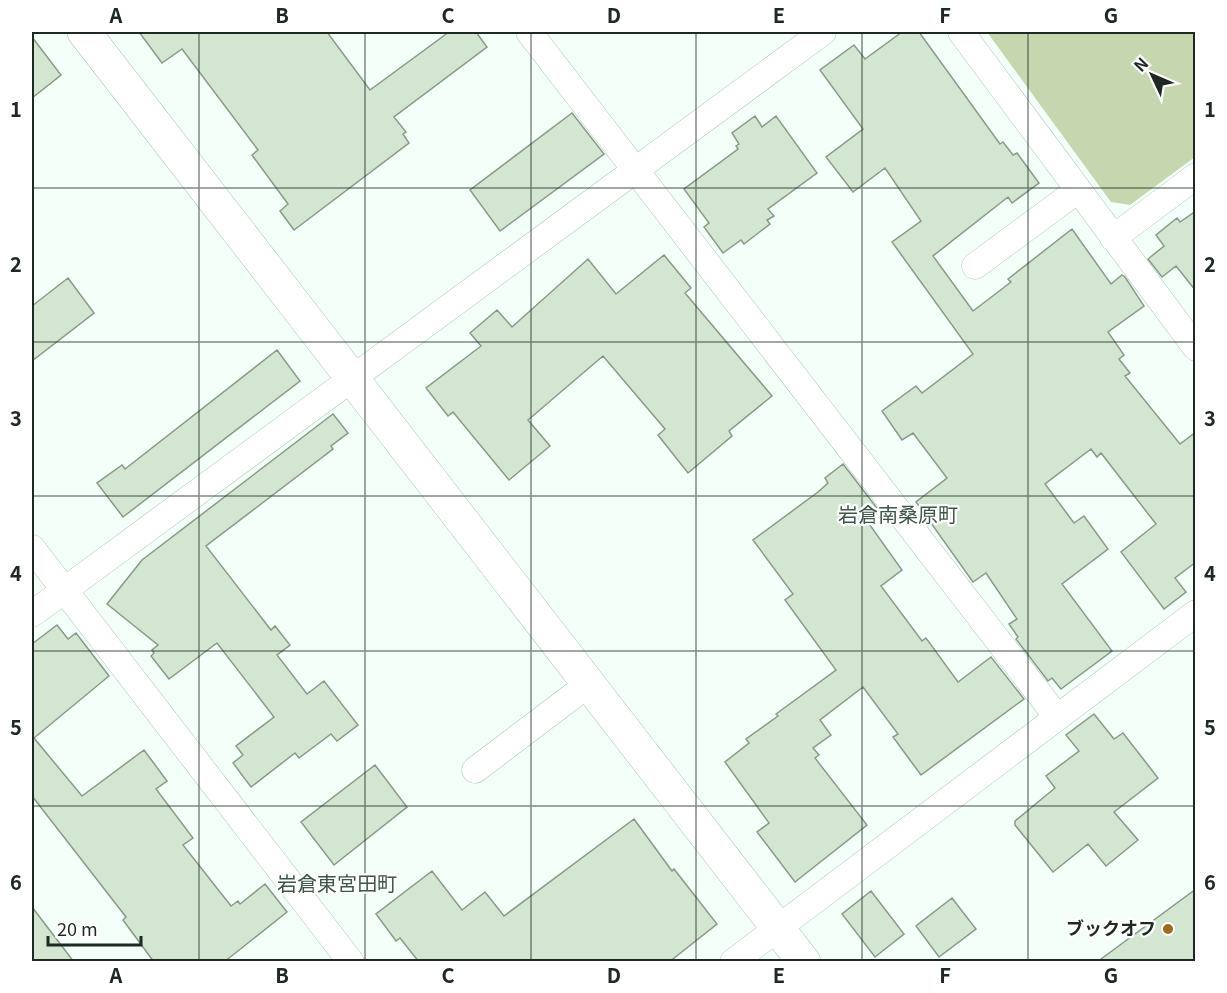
<svg xmlns="http://www.w3.org/2000/svg" width="1227" height="993" font-family="Georgia,'Noto Sans JP',serif">
<style>
.green{fill:#c6d6ae}
.building{fill:#d3e6d2;stroke:#899b88;stroke-width:1.5}
.lines{fill:none;stroke-linecap:round;stroke-linejoin:round}
.street-casing{stroke:#acc6b8;stroke-width:27}
.secondary-casing{stroke:#acc6b8;stroke-width:34}
.street{stroke:#fff;stroke-width:26}
.secondary{stroke:#fff;stroke-width:33}
.grid{fill:none;stroke:#1e2923;stroke-width:1.5;stroke-opacity:0.55}
.poi-dot{fill:#9e6a22;stroke:#fff;stroke-width:2}
.labels{text-anchor:middle;stroke-width:4.5;stroke-linejoin:round;paint-order:stroke}
.poi-label{font-size:18px;font-weight:bold;fill:#1e2923;stroke:#fff;text-anchor:end}
.neighbourhood-label{font-size:20px;fill:#3e5549;stroke:#fff}
.neatline{fill:none;stroke:#1e2923;stroke-width:2}
.grid-label{font-size:20px;text-anchor:middle;font-weight:bold;fill:#1e2923}
</style>
<rect width="100%" height="100%" fill="#f4fff9"/>
<path class="green" d="M 987,32 L 1195,32 L 1195,157 L 1130,205 L 1111,202 Z"/>
<path class="building" d="M 139,32 L 327,32 L 370,90 L 449,32 L 476,32 L 487,47 L 394,117 L 406,132 L 403,134 L 409,143 L 294,230 L 280,211 L 288,204 L 252,155 L 258,150 L 182,49 L 162,63 Z
M 902,32 L 919,32 L 1000,144 L 1003,142 L 1013,155 L 1017,153 L 1039,183 L 1012,203 L 1008,197 L 933,256 L 973,311 L 1011,282 L 1008,279 L 1072,229 L 1111,284 L 1122,275 L 1125,277 L 1144,306 L 1108,332 L 1124,355 L 1119,359 L 1130,373 L 1125,376 L 1180,444 L 1196,432 L 1196,562 L 1175,578 L 1186,592 L 1164,609 L 1121,552 L 1156,524 L 1101,453 L 1097,457 L 1091,449 L 1045,484 L 1074,523 L 1084,516 L 1108,549 L 1062,584 L 1112,651 L 1061,689 L 1052,678 L 1048,681 L 1016,639 L 1018,637 L 1009,624 L 1017,619 L 986,573 L 973,582 L 916,502 L 947,478 L 913,433 L 902,440 L 882,411 L 916,386 L 922,393 L 973,354 L 892,242 L 921,221 L 885,168 L 853,192 L 826,157 L 863,129 L 820,70 L 854,45 L 865,59 Z
M 32,37 L 61,75 L 32,98 Z
M 572,113 L 604,154 L 500,231 L 470,190 Z
M 755,116 L 762,127 L 776,116 L 817,173 L 768,209 L 774,216 L 767,220 L 770,224 L 744,244 L 741,240 L 723,253 L 704,227 L 709,223 L 684,189 L 738,149 L 736,146 L 739,144 L 732,133 Z
M 1196,211 L 1196,291 L 1176,266 L 1162,277 L 1148,259 L 1164,246 L 1156,235 L 1177,218 L 1180,222 Z
M 664,255 L 691,288 L 685,293 L 772,396 L 729,431 L 732,436 L 688,473 L 658,435 L 665,429 L 603,356 L 528,420 L 550,446 L 509,480 L 453,412 L 448,416 L 426,388 L 481,346 L 470,333 L 497,310 L 512,327 L 588,259 L 616,294 Z
M 68,278 L 94,313 L 32,361 L 32,306 Z
M 277,350 L 300,381 L 123,517 L 97,483 L 122,465 L 125,469 Z
M 333,414 L 348,433 L 331,446 L 333,449 L 206,546 L 271,630 L 275,626 L 290,645 L 277,655 L 307,694 L 324,681 L 358,725 L 337,741 L 331,734 L 299,758 L 295,753 L 251,787 L 233,763 L 243,755 L 236,746 L 274,717 L 217,643 L 169,679 L 151,656 L 154,653 L 152,650 L 158,645 L 107,604 L 142,560 Z
M 843,464 L 880,512 L 867,521 L 902,570 L 881,586 L 922,641 L 926,638 L 958,682 L 991,657 L 1024,699 L 921,775 L 893,737 L 898,734 L 863,687 L 820,720 L 831,735 L 813,748 L 819,755 L 815,758 L 867,825 L 795,882 L 757,832 L 769,823 L 725,762 L 749,743 L 746,739 L 778,716 L 776,714 L 836,670 L 785,600 L 793,594 L 753,540 L 818,492 L 828,483 L 825,478 Z
M 57,625 L 68,639 L 76,633 L 109,676 L 34,738 L 82,796 L 144,750 L 167,781 L 156,789 L 193,838 L 183,845 L 231,906 L 238,901 L 240,904 L 265,884 L 287,912 L 224,962 L 154,962 L 123,920 L 126,917 L 32,796 L 32,644 Z
M 1094,714 L 1114,739 L 1123,733 L 1158,778 L 1114,812 L 1138,840 L 1106,866 L 1088,844 L 1053,872 L 1015,825 L 1015,821 L 1055,788 L 1046,776 L 1079,751 L 1066,735 Z
M 375,765 L 407,807 L 334,865 L 301,822 Z
M 634,819 L 672,871 L 674,869 L 717,924 L 669,962 L 419,962 L 400,938 L 396,941 L 376,914 L 432,871 L 462,910 L 485,892 L 504,916 Z
M 1196,889 L 1196,962 L 1097,962 Z
M 871,891 L 904,934 L 875,957 L 842,914 Z
M 952,898 L 976,929 L 939,957 L 916,926 Z
M 32,907 L 74,962 L 32,962 Z"/>
<g class="lines">
<defs>
<path id="street" d="M 529,32 L 1057,717
M 961,32 L 1196,348
M 1113,238 L 1196,176
M 975,266 L 1078,190
M 32,548 L 351,962
M 32,614 L 823,32
M 475,770 L 590,683
M 733,962 L 1196,613"/>
<path id="secondary" d="M 84,32 L 804,962"/>
</defs>
<use href="#street" class="street-casing"/>
<use href="#secondary" class="secondary-casing"/>
<use href="#street" class="street"/>
<use href="#secondary" class="secondary"/>
</g>
<path class="grid" d="M 199,32 L 199,962M 365,32 L 365,962M 531,32 L 531,962M 696,32 L 696,962M 862,32 L 862,962M 1028,32 L 1028,962M 32,188 L 1196,188M 32,342 L 1196,342M 32,496 L 1196,496M 32,651 L 1196,651M 32,806 L 1196,806"/>
<circle class="poi-dot" cx="1168" cy="929" r="6"/>
<g class="labels">
<g class="poi-label">
<text x="1156" y="935">ブックオフ</text>
</g>
<g class="neighbourhood-label">
<text x="898" y="522">岩倉南桑原町</text>
<text x="337" y="891">岩倉東宮田町</text>
</g>
</g>
<rect width="1227" height="993" fill="none" stroke="#ffffff" stroke-width="66"/>
<g transform="translate(1152 75) rotate(314)" stroke="#ffffff" stroke-width="4.5" paint-order="stroke">
<path d="M0-4.5L10 22L0 15L-10 22Z" fill="#1e2923"/>
<text y="-9" font-size="16" font-weight="bold" text-anchor="middle" fill="#1e2923">N</text>
</g>
<path d="M48 936v9h93v-9" fill="none" stroke="#1e2923" stroke-width="3"/>
<text x="57" y="936" font-size="18" fill="#1e2923" stroke="#ffffff" stroke-width="4.5" paint-order="stroke">20 m</text>
<rect x="33" y="33" width="1161" height="927" class="neatline"/>
<g class="grid-label">
<text x="116" y="23">A</text>
<text x="282" y="23">B</text>
<text x="448" y="23">C</text>
<text x="614" y="23">D</text>
<text x="779" y="23">E</text>
<text x="945" y="23">F</text>
<text x="1111" y="23">G</text>
<text x="16" y="117">1</text>
<text x="1210" y="117">1</text>
<text x="16" y="272">2</text>
<text x="1210" y="272">2</text>
<text x="16" y="426">3</text>
<text x="1210" y="426">3</text>
<text x="16" y="581">4</text>
<text x="1210" y="581">4</text>
<text x="16" y="735">5</text>
<text x="1210" y="735">5</text>
<text x="16" y="890">6</text>
<text x="1210" y="890">6</text>
<text x="116" y="983">A</text>
<text x="282" y="983">B</text>
<text x="448" y="983">C</text>
<text x="614" y="983">D</text>
<text x="779" y="983">E</text>
<text x="945" y="983">F</text>
<text x="1111" y="983">G</text>
</g>
</svg>
